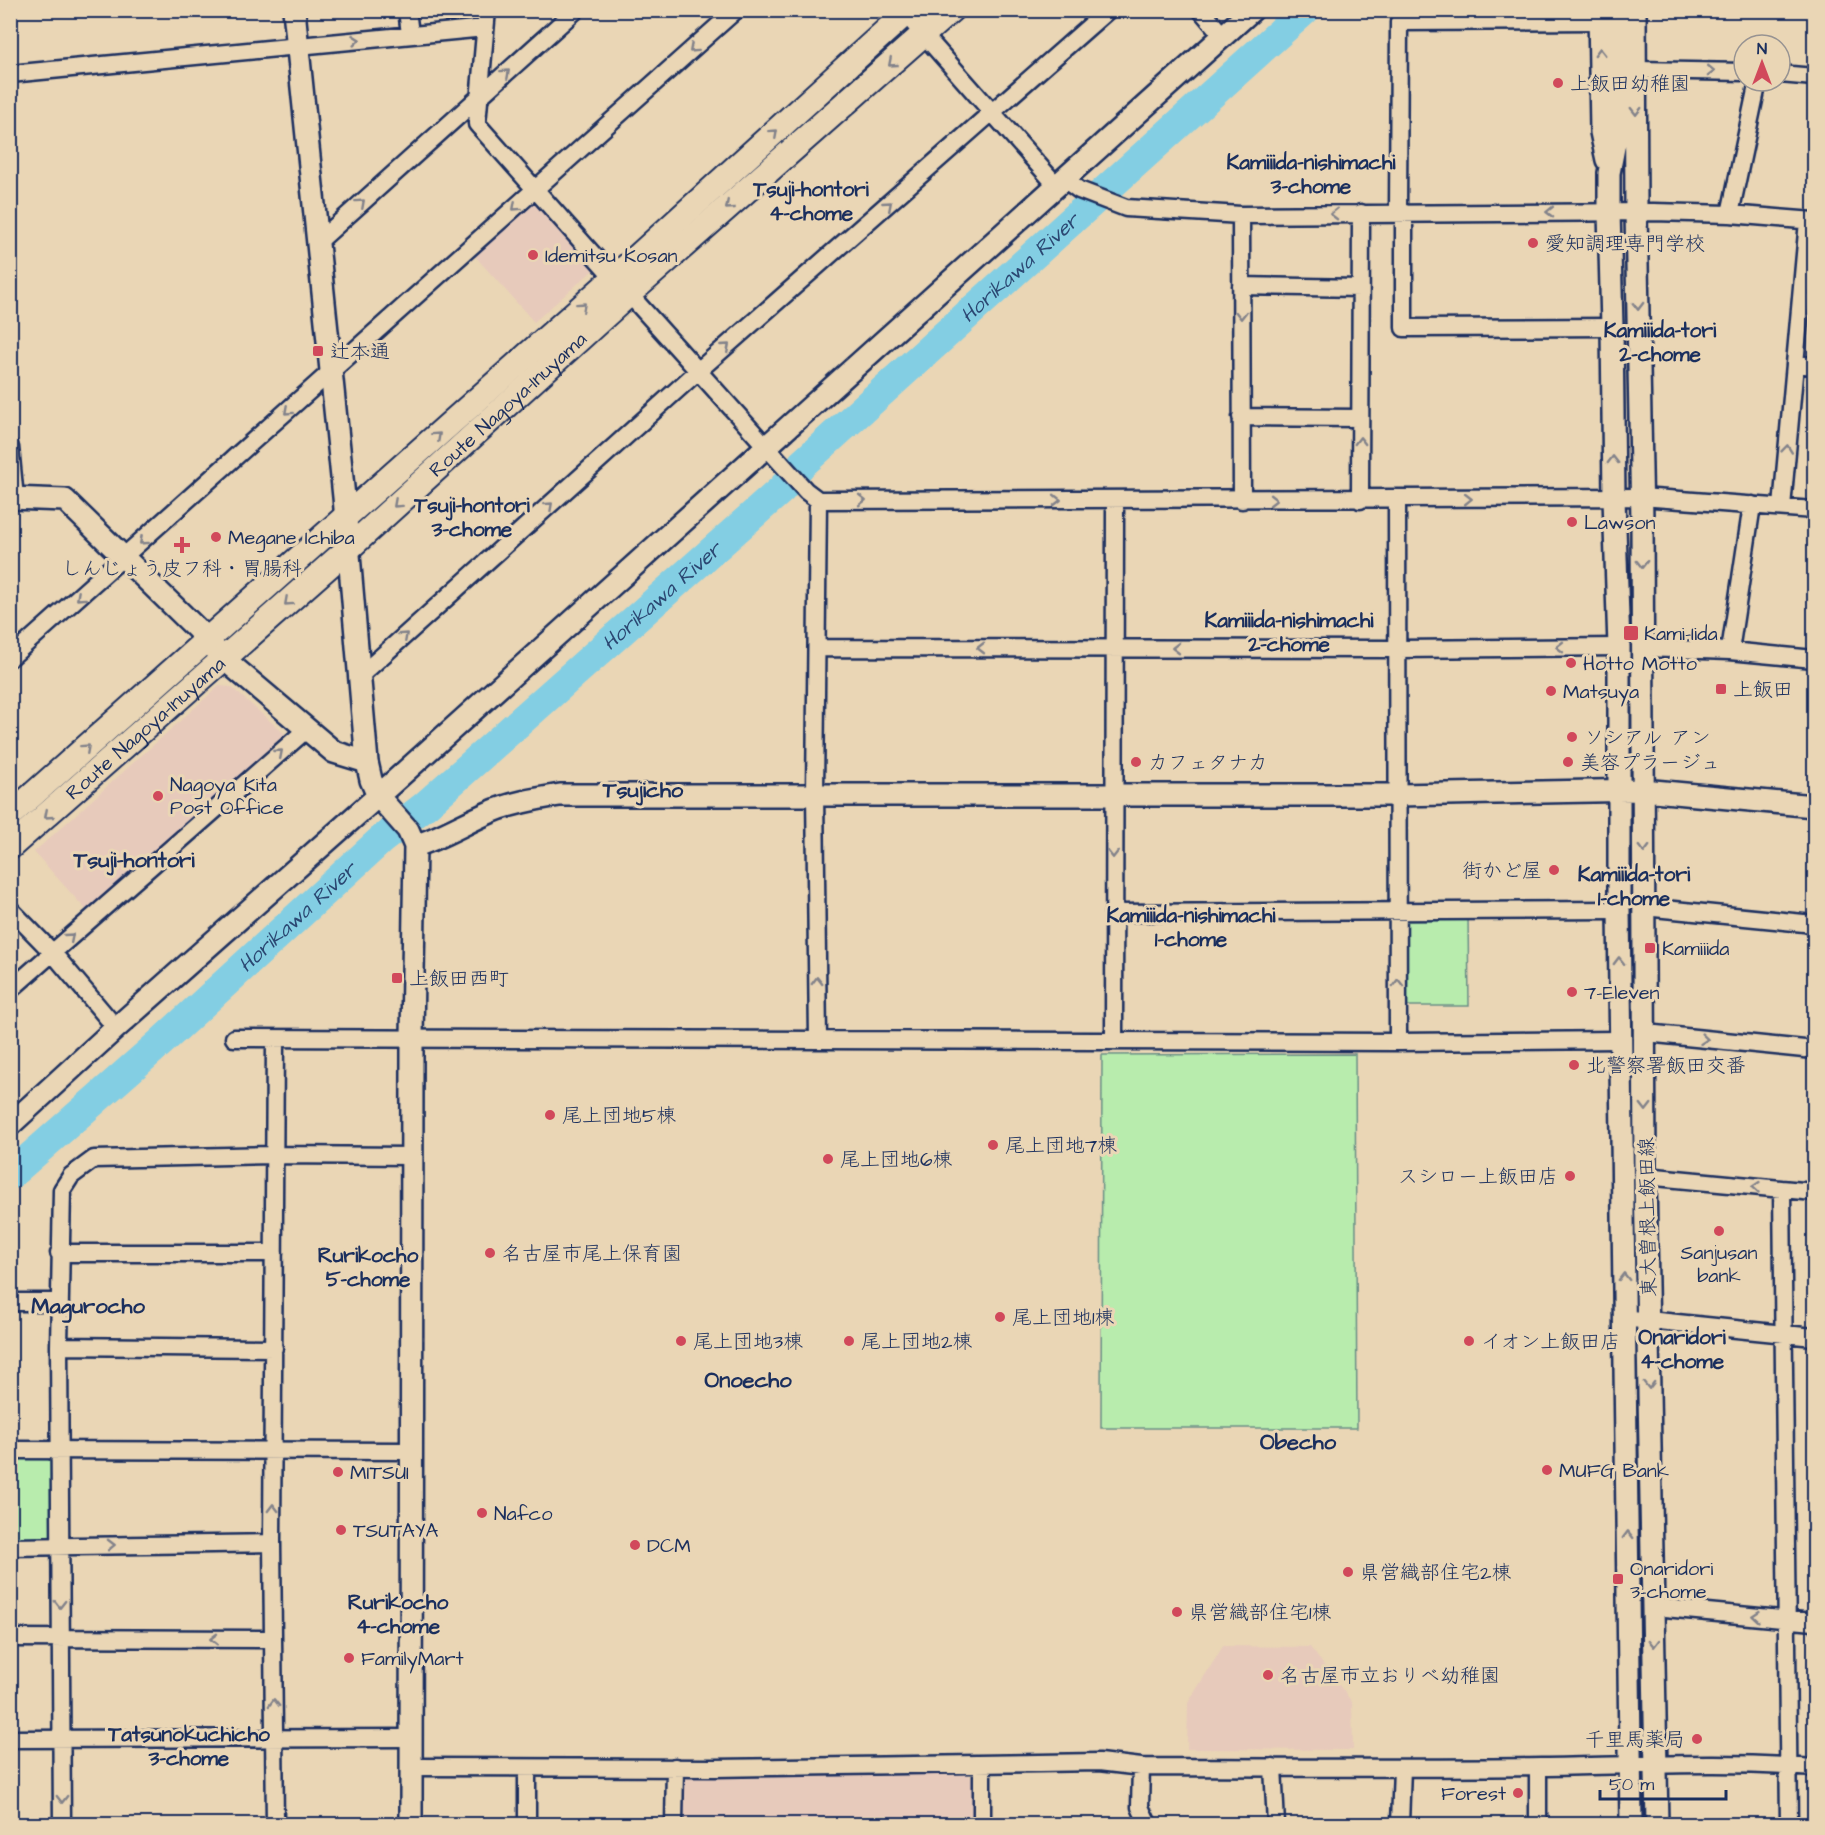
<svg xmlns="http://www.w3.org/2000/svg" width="1825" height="1835" font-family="'Architects Daughter','Klee One',sans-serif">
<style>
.built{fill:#e7cabb}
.green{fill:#b8ecad;stroke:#6a8e86;stroke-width:1.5}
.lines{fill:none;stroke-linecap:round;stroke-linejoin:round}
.river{stroke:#83cee3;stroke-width:30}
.minor-casing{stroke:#1b2f5e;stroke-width:21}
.tertiary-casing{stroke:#1b2f5e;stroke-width:26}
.secondary-casing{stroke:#1b2f5e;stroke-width:28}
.minor{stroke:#ead6b5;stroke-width:16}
.tertiary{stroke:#ead6b5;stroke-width:21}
.secondary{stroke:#ead6b5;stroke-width:24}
.oneway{stroke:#82828a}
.poi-dot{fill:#d1495b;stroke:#ead6b5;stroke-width:2}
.labels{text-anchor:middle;stroke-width:6;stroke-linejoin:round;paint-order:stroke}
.poi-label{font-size:20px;fill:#1b2f5e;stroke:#ead6b5;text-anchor:start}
.street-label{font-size:20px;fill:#1b2f5e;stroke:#ead6b5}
.neighbourhood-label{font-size:21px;font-weight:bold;fill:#1b2f5e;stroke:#ead6b5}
.water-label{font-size:21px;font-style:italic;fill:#2b4772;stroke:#ead6b5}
.quarter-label{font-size:22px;font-weight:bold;fill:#1b2f5e;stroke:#ead6b5}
</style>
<rect width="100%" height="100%" fill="#ead6b5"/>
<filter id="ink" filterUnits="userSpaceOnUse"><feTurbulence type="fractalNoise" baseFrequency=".0167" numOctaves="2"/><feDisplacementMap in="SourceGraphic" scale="12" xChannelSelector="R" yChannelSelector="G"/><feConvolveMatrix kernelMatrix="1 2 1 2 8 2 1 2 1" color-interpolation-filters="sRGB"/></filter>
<g filter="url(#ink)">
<path class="built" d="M 534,200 L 598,266 L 534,322 L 473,254 Z
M 219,686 L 231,687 L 285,734 L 88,912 L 34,852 Z
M 1223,1646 L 1310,1647 L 1352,1702 L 1353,1750 L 1187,1749 L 1188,1703 Z
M 689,1775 L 969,1775 L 973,1781 L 973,1824 L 683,1824 L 683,1781 Z"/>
<path class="green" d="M 1403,917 L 1468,917 L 1469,1006 L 1403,1006 Z
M 1355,1054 L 1357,1428 L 1101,1428 L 1102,1055 Z
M 10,1459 L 48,1459 L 56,1468 L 55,1534 L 48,1539 L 11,1540 Z"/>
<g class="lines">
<path class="river" id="s1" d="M 10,1175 L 160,1043 L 381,840 L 426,805 L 782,489 L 802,464 L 1305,10"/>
<defs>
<path id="minor" d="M 407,10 L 410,34
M 487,10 L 477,124 L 614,278
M 902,10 L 1057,186
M 1201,10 L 1223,36
M 1637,70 L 1744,72
M 10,74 L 485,28
M 1780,74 L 1814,77
M 1064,179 L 1079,190 L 1126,208 L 1241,215 L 1653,212 L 1730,214 L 1814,221
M 1398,213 L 1399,22 L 1599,21
M 1404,213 L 1404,328 L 1612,327
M 1730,214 L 1758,81
M 1241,215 L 1242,500
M 318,242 L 576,10
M 1241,286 L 1360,288
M 629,294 L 806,491 L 818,500 L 1641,497 L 1814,510
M 1796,364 L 1814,366
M 1241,417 L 1360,418
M 10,447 L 15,498
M 1397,499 L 1398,1042
M 1360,500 L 1361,213
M 1782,507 L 1808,221
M 818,648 L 1398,649 L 1619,647
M 1643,648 L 1730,651 L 1814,659
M 1730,651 L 1752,505
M 10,658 L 736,10
M 361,675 L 698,371 L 1108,10
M 1644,907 L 1814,924
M 10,909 L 52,952 L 116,1028
M 1113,913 L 1619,910
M 10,990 L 307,729
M 1646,1033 L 1814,1050
M 234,1038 L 1398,1042 L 1620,1040
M 818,1040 L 815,793 L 818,500
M 1114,1041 L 1115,500
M 1645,1176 L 1814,1192
M 1782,1189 L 1789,1824
M 59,1253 L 274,1253
M 10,1302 L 60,1302
M 1625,1319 L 1648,1320 L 1814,1337
M 59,1346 L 274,1348
M 10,1450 L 412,1451
M 10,1547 L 272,1543
M 1654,1607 L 1814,1622
M 10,1638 L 272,1639
M 10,1739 L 411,1738
M 982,1764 L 982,1824
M 411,1767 L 715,1768 L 1099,1762 L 1141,1767 C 1274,1767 1408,1769 1541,1767 C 1631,1766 1725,1760 1814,1768
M 1141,1767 L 1140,1807 L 1148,1824
M 1273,1767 L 1276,1824
M 1538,1768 L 1538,1824
M 62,1824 L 59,1346 L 62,1190 L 71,1176 L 94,1159 L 274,1155 L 413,1156
M 275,1824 L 272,1543 L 275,1039
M 527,1824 L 527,1768
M 674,1824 L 675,1767
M 1400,1824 L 1402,1768"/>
<path id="tertiary" d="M 294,10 L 344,497 L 367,762 L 371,780 L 378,796 L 408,830 L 415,846 L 412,1038 L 411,1824
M 1599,10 L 1601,132 L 1607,160
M 1615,10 L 1617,132 L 1609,173 L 1609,212 L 1612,327 L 1614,498 L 1619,647 L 1619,910 L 1631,1824
M 1635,10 L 1636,212 L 1642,520 L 1645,1176 L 1657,1824
M 10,498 L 65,500 L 196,628 L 224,659 L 334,752 L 367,762
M 415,846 C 440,838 463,824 488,813 C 511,803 535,799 560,795 L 1398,795 L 1643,790 L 1814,806
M 10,1125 L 116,1028 L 378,796 L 1252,10"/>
<g id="secondary">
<path d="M 10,815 L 614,278 L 909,10"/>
<path id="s2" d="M 10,847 L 348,549 L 629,294 L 951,10"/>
</g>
</defs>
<use href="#minor" class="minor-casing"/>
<use href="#tertiary" class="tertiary-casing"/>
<use href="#secondary" class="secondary-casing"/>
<use href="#minor" class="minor"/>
<use href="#tertiary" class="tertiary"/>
<use href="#secondary" class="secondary"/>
</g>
<defs><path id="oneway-chevron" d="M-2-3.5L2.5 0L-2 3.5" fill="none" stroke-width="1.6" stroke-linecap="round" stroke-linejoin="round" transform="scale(1.5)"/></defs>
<g class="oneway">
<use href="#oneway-chevron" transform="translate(356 40) rotate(-6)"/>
<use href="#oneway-chevron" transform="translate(693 49) rotate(138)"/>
<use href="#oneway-chevron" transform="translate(1600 52) rotate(-91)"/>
<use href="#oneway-chevron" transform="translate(892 63) rotate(139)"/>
<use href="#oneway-chevron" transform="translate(1711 71) rotate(1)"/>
<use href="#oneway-chevron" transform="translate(506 73) rotate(-42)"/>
<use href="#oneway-chevron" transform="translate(1636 111) rotate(90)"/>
<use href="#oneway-chevron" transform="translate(774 133) rotate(-42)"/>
<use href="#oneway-chevron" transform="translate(361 203) rotate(-42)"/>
<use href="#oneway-chevron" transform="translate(888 205) rotate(-41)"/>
<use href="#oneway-chevron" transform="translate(729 206) rotate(139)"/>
<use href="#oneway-chevron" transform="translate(516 207) rotate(138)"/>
<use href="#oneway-chevron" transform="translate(1550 212) rotate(179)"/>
<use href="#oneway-chevron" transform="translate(1334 214) rotate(179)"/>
<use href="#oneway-chevron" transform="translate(582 306) rotate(-42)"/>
<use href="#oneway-chevron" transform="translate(1638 306) rotate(89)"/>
<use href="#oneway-chevron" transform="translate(1241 315) rotate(90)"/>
<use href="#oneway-chevron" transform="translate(726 347) rotate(-41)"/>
<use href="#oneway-chevron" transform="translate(288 411) rotate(138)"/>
<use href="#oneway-chevron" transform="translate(437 436) rotate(-42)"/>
<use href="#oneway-chevron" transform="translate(1360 441) rotate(-90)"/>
<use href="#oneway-chevron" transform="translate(1787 449) rotate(-84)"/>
<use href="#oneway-chevron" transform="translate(1613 460) rotate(-90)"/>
<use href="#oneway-chevron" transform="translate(1468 499) rotate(-1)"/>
<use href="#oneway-chevron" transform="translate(862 500)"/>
<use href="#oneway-chevron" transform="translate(1057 500)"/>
<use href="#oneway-chevron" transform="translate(1273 500)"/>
<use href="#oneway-chevron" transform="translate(397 504) rotate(138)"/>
<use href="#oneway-chevron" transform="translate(549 506) rotate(-42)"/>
<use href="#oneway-chevron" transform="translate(143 541) rotate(138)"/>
<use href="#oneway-chevron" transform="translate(1642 564) rotate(90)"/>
<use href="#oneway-chevron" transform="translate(80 597) rotate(138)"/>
<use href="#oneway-chevron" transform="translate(288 602) rotate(138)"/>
<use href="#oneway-chevron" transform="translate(404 636) rotate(-42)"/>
<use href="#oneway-chevron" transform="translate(1560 647) rotate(180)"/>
<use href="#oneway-chevron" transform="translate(981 648) rotate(180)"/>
<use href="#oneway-chevron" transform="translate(1176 648) rotate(-180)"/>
<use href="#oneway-chevron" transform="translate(86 748) rotate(-42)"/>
<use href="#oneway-chevron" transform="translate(279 753) rotate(-41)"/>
<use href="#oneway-chevron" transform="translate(48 815) rotate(139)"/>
<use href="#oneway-chevron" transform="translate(1644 849) rotate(89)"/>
<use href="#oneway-chevron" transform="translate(1113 854) rotate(90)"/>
<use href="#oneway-chevron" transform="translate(70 937) rotate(-41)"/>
<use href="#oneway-chevron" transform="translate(1619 961) rotate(-91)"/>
<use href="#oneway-chevron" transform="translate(817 981) rotate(-91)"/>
<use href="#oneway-chevron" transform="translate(1398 983) rotate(-90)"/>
<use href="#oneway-chevron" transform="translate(1704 1039) rotate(6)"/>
<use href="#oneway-chevron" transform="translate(1646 1107) rotate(90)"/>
<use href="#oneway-chevron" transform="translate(1756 1187) rotate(-175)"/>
<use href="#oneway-chevron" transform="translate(1624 1277) rotate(-91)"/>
<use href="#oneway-chevron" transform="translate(1649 1385) rotate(89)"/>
<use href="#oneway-chevron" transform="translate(273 1508) rotate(-90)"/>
<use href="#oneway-chevron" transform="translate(1628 1535) rotate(-91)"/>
<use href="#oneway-chevron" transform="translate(111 1545) rotate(-1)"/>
<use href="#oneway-chevron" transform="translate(60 1604) rotate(90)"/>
<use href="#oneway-chevron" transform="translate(1756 1616) rotate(-175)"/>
<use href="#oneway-chevron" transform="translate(214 1639) rotate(-180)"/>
<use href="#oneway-chevron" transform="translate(1654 1643) rotate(89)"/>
<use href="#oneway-chevron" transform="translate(274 1703) rotate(-91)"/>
<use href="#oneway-chevron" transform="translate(62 1799) rotate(90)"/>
</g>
</g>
<g class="poi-dot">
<circle cx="1558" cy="83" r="6"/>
<circle cx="1533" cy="243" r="6"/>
<circle cx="533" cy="255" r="6"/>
<rect x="312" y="345" width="12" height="12" rx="3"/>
<circle cx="1572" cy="522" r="6"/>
<circle cx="216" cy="537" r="6"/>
<path d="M179 536h6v6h6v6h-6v6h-6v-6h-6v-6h6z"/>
<rect x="1623" y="625" width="16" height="16" rx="3"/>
<circle cx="1571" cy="663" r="6"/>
<rect x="1715" y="683" width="12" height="12" rx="3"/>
<circle cx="1551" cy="691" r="6"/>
<circle cx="1572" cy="737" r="6"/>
<circle cx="1136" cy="762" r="6"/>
<circle cx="1568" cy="762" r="6"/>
<circle cx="158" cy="796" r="6"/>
<circle cx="1554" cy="870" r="6"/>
<rect x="1644" y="942" width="12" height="12" rx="3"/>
<rect x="391" y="972" width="12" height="12" rx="3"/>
<circle cx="1572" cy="992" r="6"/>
<circle cx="1574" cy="1065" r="6"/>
<circle cx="550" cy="1115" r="6"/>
<circle cx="993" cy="1145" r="6"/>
<circle cx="828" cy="1159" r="6"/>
<circle cx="1570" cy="1176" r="6"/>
<circle cx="1719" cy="1231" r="6"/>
<circle cx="490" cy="1253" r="6"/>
<circle cx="1000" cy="1317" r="6"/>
<circle cx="681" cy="1341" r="6"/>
<circle cx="849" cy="1341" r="6"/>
<circle cx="1469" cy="1341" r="6"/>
<circle cx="1547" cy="1470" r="6"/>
<circle cx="338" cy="1472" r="6"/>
<circle cx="482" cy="1513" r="6"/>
<circle cx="341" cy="1530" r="6"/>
<circle cx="635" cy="1545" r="6"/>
<circle cx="1348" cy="1572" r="6"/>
<rect x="1612" y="1573" width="12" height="12" rx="3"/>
<circle cx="1177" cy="1612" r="6"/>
<circle cx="349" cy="1658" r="6"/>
<circle cx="1268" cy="1675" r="6"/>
<circle cx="1697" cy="1739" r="6"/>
<circle cx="1518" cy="1793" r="6"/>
</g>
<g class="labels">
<g class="poi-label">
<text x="1570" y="90">上飯田幼稚園</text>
<text x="1545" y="250">愛知調理専門学校</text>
<text x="545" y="262">Idemitsu Kosan</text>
<text x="330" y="358">辻本通</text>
<text x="1584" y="529">Lawson</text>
<text x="228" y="544">Megane Ichiba</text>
<text x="182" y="575" text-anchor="middle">しんじょう皮フ科・胃腸科</text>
<text x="1644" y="640">Kami-Iida</text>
<text x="1583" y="670">Hotto Motto</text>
<text x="1733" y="696">上飯田</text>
<text x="1563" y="698">Matsuya</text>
<text x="1584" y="744">ソシアル アン</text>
<text x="1148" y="769">カフェタナカ</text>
<text x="1580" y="769">美容プラージュ</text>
<text x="170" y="791">Nagoya Kita<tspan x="170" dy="23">Post Office</tspan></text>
<text x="1542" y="877" text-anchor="end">街かど屋</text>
<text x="1662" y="955">Kamiiida</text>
<text x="409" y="985">上飯田西町</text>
<text x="1584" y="999">7-Eleven</text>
<text x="1586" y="1072">北警察署飯田交番</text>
<text x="562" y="1122">尾上団地5棟</text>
<text x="1005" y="1152">尾上団地7棟</text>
<text x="840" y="1166">尾上団地6棟</text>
<text x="1558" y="1183" text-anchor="end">スシロー上飯田店</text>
<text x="1719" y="1259" text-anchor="middle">Sanjusan<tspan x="1719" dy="23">bank</tspan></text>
<text x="502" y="1260">名古屋市尾上保育園</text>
<text x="1012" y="1324">尾上団地1棟</text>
<text x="693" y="1348">尾上団地3棟</text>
<text x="861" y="1348">尾上団地2棟</text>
<text x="1481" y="1348">イオン上飯田店</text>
<text x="1559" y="1477">MUFG Bank</text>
<text x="350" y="1479">MITSUI</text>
<text x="494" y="1520">Nafco</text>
<text x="353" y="1537">TSUTAYA</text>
<text x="647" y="1552">DCM</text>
<text x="1630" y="1575">Onaridori<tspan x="1630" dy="23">3-chome</tspan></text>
<text x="1360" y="1579">県営織部住宅2棟</text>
<text x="1189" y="1619">県営織部住宅1棟</text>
<text x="361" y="1665">FamilyMart</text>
<text x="1280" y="1682">名古屋市立おりべ幼稚園</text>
<text x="1685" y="1746" text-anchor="end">千里馬薬局</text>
<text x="1506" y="1800" text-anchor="end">Forest</text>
</g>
<g class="street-label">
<text dy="7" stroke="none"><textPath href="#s2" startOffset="666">Route Nagoya-Inuyama</textPath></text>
<text dy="7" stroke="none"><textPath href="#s2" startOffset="180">Route Nagoya-Inuyama</textPath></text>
<text transform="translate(1647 1217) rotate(-91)" y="7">東大曽根上飯田線</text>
</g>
<g class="neighbourhood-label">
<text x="1311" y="169">Kamiiida-nishimachi<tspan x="1311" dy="24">3-chome</tspan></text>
<text x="811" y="196">Tsuji-hontori<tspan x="811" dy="24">4-chome</tspan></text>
<text x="1660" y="337">Kamiiida-tori<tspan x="1660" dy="24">2-chome</tspan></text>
<text x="472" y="512">Tsuji-hontori<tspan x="472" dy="24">3-chome</tspan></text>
<text x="1289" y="627">Kamiiida-nishimachi<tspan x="1289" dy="24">2-chome</tspan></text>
<text x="1634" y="881">Kamiiida-tori<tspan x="1634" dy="24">1-chome</tspan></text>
<text x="1191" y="922">Kamiiida-nishimachi<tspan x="1191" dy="24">1-chome</tspan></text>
<text x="368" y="1262">Rurikocho<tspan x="368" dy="24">5-chome</tspan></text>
<text x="1682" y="1344">Onaridori<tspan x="1682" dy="24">4-chome</tspan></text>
<text x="398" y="1609">Rurikocho<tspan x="398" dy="24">4-chome</tspan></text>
<text x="189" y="1741">Tatsunokuchicho<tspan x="189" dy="24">3-chome</tspan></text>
</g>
<g class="water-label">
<text dy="7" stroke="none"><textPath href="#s1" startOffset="1358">Horikawa River</textPath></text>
<text dy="7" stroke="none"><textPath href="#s1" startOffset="872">Horikawa River</textPath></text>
<text dy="7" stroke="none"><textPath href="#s1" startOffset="386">Horikawa River</textPath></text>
</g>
<g class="quarter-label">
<text x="643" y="797">Tsujicho</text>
<text x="134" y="867">Tsuji-hontori</text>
<text x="88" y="1313">Magurocho</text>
<text x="748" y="1387">Onoecho</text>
<text x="1298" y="1449">Obecho</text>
</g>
</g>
<rect width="1825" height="1835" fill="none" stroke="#ead6b5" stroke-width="36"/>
<rect x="18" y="18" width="1789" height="1799" fill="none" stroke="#1b2f5e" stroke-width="2" filter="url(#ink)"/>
<g transform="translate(1762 63)"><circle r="28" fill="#ead6b5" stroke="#979392" stroke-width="1.5"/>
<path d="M0-4.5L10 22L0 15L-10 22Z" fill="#d1495b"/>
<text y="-9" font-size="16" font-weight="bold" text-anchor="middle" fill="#1b2f5e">N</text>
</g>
<path d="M1600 1790v9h126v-9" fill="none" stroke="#1b2f5e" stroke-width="3"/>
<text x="1609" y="1790" font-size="18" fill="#1b2f5e" stroke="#ead6b5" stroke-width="4.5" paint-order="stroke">50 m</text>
</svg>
